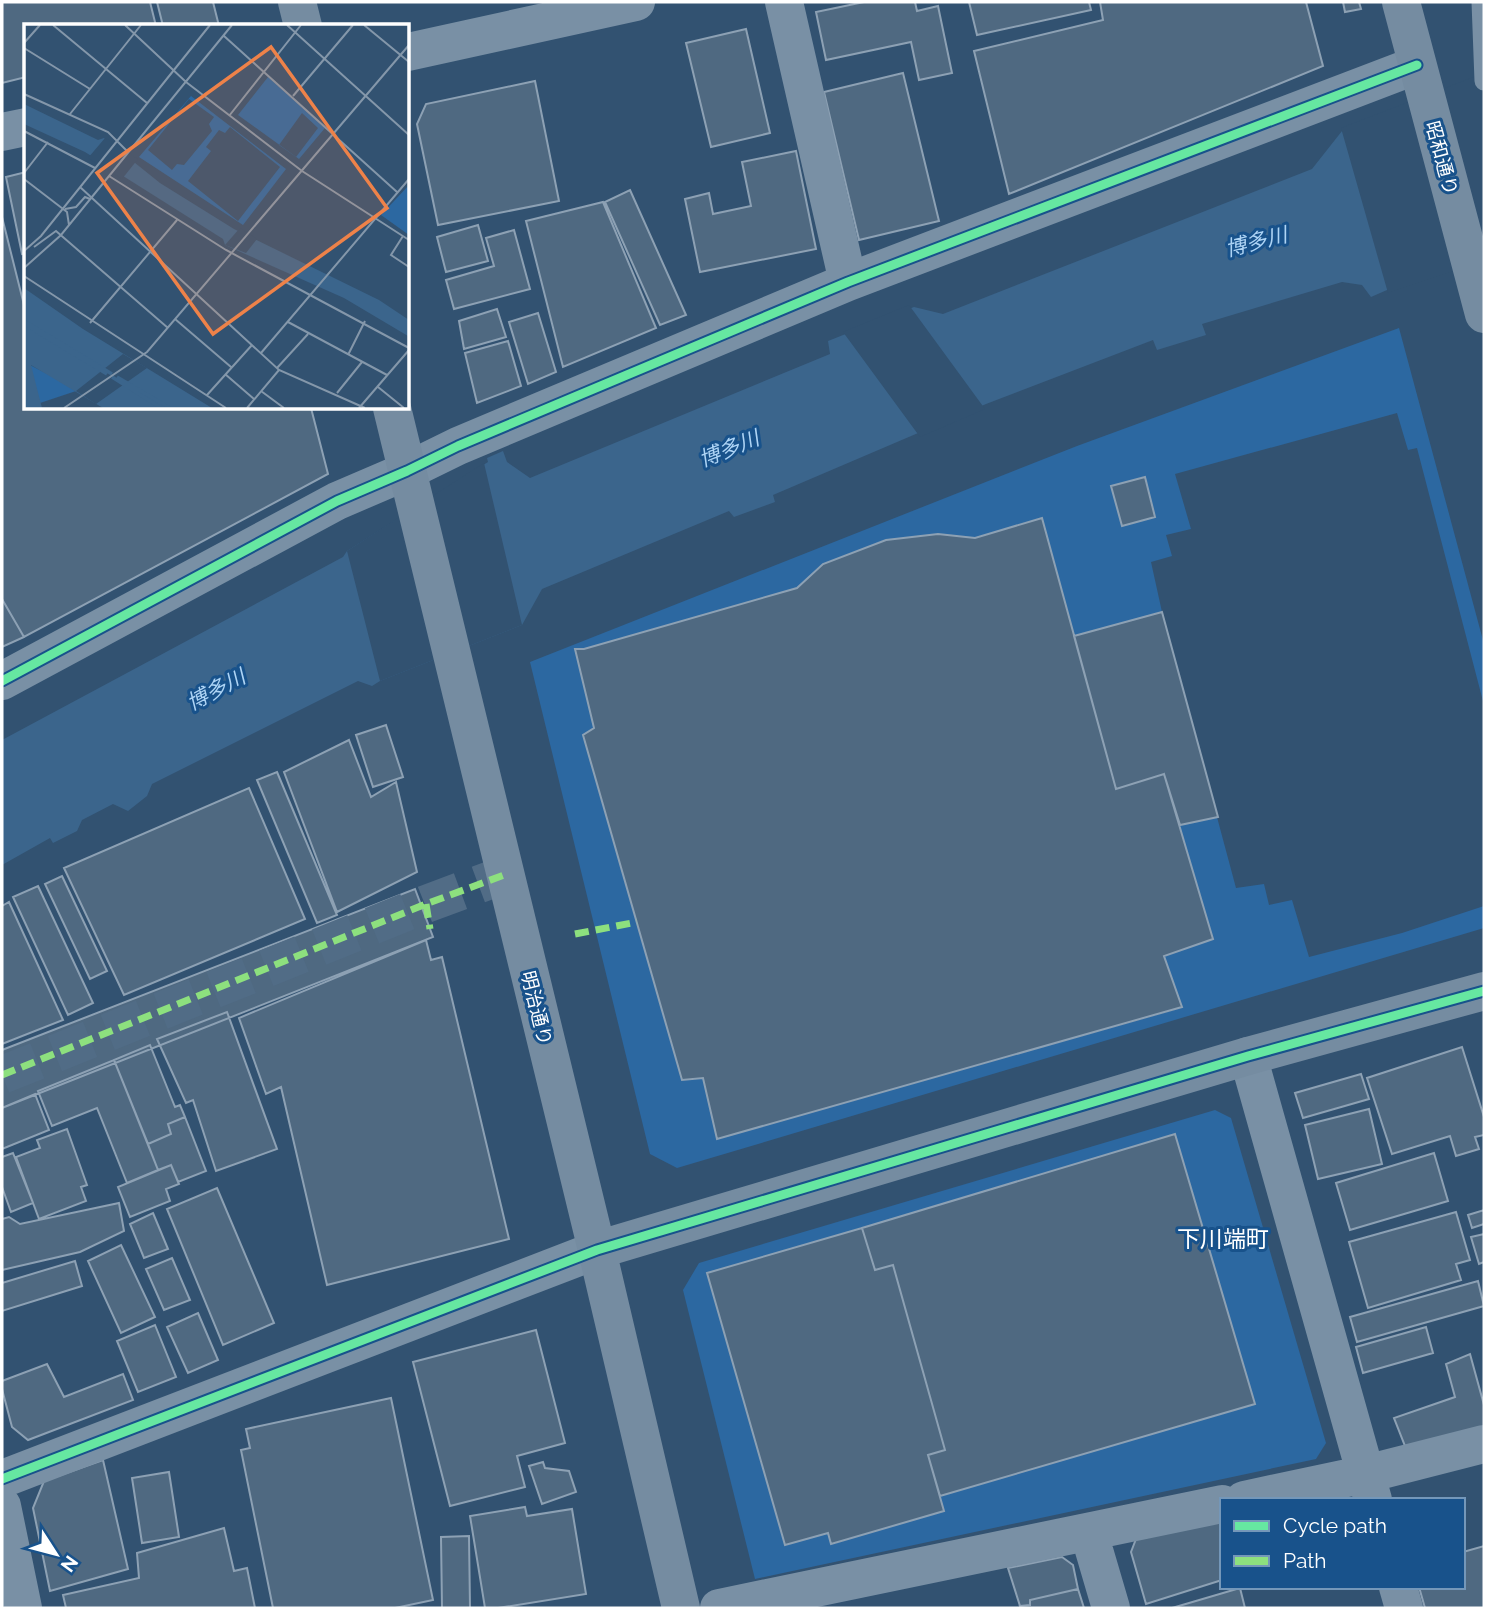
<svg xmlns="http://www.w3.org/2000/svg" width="1486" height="1610" font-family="Raleway,'Noto Sans JP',sans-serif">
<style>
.green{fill:#2c68a1;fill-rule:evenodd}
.water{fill:#3b658c}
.pier{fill:#325271}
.building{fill:#4f6981;stroke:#8da1b4;stroke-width:2}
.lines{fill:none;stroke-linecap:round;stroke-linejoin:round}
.street-tunnel{stroke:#516c86;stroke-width:38;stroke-dasharray:38 19;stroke-linecap:butt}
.lane{stroke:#7990a5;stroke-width:19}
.street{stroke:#7990a5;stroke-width:38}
.secondary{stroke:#758ca1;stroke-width:38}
.quiet{stroke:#8de07e;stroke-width:7;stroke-dasharray:14 7;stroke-linecap:butt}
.cycleway-casing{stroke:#18528b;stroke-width:13}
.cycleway{stroke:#66e7a1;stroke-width:9}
.labels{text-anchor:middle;stroke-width:6;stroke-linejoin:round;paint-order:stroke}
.street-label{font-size:19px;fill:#fff;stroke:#18528b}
.water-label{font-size:21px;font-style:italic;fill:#aed4f5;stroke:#18528b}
.quarter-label{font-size:23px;fill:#fff;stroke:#18528b}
.inset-river{fill:none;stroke:#3b658c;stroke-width:3.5}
.inset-road{fill:none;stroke:#8497aa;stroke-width:2}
.view{fill:#ee8249;fill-opacity:0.15;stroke:#ee8249;stroke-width:3.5}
.inset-edge{fill:none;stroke:#fff;stroke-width:3.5}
</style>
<rect width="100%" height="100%" fill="#325271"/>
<path class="green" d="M 1399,328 L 1484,644 L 1484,705 L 1417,448 L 1408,450 L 1397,413 L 1175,474 L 1191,529 L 1166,535 L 1172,556 L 1151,562 L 1162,612 L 1236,888 L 1264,884 L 1269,905 L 1292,900 L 1309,957 L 1402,933 L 1484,906 L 1484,928 L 677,1168 L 650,1154 L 530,662 L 1077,446 ZM 1041,518 L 1116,789 L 1164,774 L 1213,939 L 1164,956 L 1181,1008 L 717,1139 L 703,1078 L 682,1080 L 583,735 L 594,728 L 797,588 L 823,564 L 885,540 L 938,534 L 975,538 Z
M 1215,1110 L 1231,1118 L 1326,1443 L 1316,1459 L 755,1579 L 683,1290 L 699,1263 ZM 862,1228 L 944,1511 L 832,1544 L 828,1533 L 785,1545 L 707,1273 Z"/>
<path class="water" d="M 1368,122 L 1484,258 L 1387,290 L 1371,297 L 1362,285 L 1342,282 L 1202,324 L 1206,335 L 1157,350 L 1153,340 L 986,404 L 773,495 L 775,502 L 734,517 L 729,511 L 542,589 L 522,625 L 380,681 L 372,686 L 358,681 L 152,784 L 147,796 L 128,811 L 113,804 L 82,820 L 77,831 L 53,843 L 50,838 L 2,865 L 2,740 L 343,557 L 347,551 L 488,462 L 487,458 L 503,451 L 507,462 L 530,478 L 830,354 L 828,341 L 914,307 L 943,314 L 1312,169 L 1342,131 Z"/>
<path class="pier" d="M 1484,73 L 1484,261 L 1388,293 L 1341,128 Z
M 909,305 L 985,409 L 920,437 L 843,332 Z
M 484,463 L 522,625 L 380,681 L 347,551 Z"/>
<path class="building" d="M 2,2 L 150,2 L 156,26 L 26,26 L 26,77 L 2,83 Z
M 157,2 L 213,2 L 219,26 L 163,26 Z
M 864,2 L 915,2 L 917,11 L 938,6 L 952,73 L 919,80 L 911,42 L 826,60 L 816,12 Z
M 969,2 L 1089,2 L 1091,10 L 977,35 Z
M 1100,2 L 1306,2 L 1323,66 L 1009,194 L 974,51 L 1103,20 Z
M 1343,2 L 1359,2 L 1361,9 L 1345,12 Z
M 746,29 L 770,133 L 711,147 L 686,43 Z
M 903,73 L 939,221 L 859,240 L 824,92 Z
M 535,81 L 559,201 L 438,225 L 417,124 L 426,104 Z
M 796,151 L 816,249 L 700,272 L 685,199 L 709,193 L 713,214 L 751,206 L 742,162 Z
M 26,172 L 26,253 L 22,254 L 6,177 Z
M 630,190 L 686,315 L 660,325 L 605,202 Z
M 603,202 L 656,328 L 563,367 L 526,221 Z
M 2,217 L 24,305 L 26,305 L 26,408 L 311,408 L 328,474 L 24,637 L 2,599 Z
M 478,225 L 488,261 L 446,272 L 437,237 Z
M 514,230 L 530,289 L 454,309 L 446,280 L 494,266 L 486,238 Z
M 497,309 L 506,337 L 464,349 L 459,321 Z
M 538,313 L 556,372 L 528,384 L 509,322 Z
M 508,341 L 521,386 L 477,403 L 465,353 Z
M 1145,477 L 1155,517 L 1122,526 L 1111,486 Z
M 1042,518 L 1116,789 L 1164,774 L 1213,939 L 1164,956 L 1182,1007 L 717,1139 L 703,1078 L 682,1080 L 583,735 L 594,728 L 575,649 L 584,649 L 797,588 L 823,564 L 886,540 L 938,534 L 975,538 Z
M 2,599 L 24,637 L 2,647 Z
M 1162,612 L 1218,817 L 1180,825 L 1164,774 L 1116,789 L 1074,636 Z
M 386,725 L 403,777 L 373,787 L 356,735 Z
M 349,740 L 371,797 L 396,782 L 417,872 L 337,912 L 284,772 Z
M 277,772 L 337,915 L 317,923 L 257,780 Z
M 249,788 L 305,919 L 124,995 L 64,868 Z
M 62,876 L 107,971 L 90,979 L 45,884 Z
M 38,886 L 93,1003 L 68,1015 L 13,897 Z
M 415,889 L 433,937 L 2,1108 L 2,1050 Z
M 9,902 L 63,1020 L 2,1044 L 2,906 Z
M 426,940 L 431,960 L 442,957 L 509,1239 L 327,1285 L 281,1087 L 266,1094 L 239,1018 Z
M 227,1012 L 277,1149 L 216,1171 L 193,1100 L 186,1103 L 157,1039 Z
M 150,1045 L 175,1107 L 180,1105 L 185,1117 L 168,1124 L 171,1134 L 148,1144 L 114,1060 Z
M 1462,1047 L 1484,1117 L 1484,1135 L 1475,1137 L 1479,1149 L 1456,1156 L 1450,1136 L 1392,1154 L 1367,1078 Z
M 114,1060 L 158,1170 L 127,1183 L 97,1108 L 52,1126 L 38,1091 Z
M 1361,1074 L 1369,1099 L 1303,1118 L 1295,1093 Z
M 35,1094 L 49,1130 L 2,1149 L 2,1108 Z
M 1369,1109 L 1382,1164 L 1318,1179 L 1305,1125 Z
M 185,1117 L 206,1171 L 178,1182 L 171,1165 L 158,1170 L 148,1144 L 171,1134 L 168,1124 Z
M 67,1129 L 87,1185 L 81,1187 L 86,1201 L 39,1219 L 16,1157 L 40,1148 L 37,1140 Z
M 1175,1134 L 1255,1404 L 940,1496 L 928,1455 L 945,1450 L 893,1265 L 875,1270 L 862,1228 Z
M 13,1153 L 33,1203 L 11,1212 L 2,1187 L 2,1157 Z
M 1434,1153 L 1448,1201 L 1350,1230 L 1336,1183 Z
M 171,1165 L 179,1184 L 166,1189 L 170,1201 L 130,1217 L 118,1187 Z
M 217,1188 L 274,1323 L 223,1345 L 167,1209 Z
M 119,1203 L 124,1231 L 80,1252 L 2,1270 L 2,1219 L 9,1217 L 20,1224 Z
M 1484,1210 L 1484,1224 L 1472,1228 L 1468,1215 Z
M 1456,1212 L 1470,1260 L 1456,1264 L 1461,1280 L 1368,1308 L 1349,1242 Z
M 153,1213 L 168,1249 L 144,1258 L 130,1224 Z
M 862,1228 L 875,1270 L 893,1265 L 945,1450 L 928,1455 L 944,1511 L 831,1544 L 828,1533 L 785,1545 L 707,1273 Z
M 1484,1234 L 1484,1262 L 1479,1264 L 1471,1237 Z
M 121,1245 L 155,1317 L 121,1333 L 88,1261 Z
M 172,1258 L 190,1300 L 164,1310 L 146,1269 Z
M 75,1261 L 82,1286 L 2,1311 L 2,1283 Z
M 1478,1281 L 1484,1306 L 1357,1342 L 1350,1317 Z
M 198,1313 L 218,1360 L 188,1373 L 167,1327 Z
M 155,1325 L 176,1377 L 138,1392 L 117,1341 Z
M 1426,1327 L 1433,1353 L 1363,1373 L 1356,1347 Z
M 536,1330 L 565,1443 L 517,1456 L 525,1487 L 450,1506 L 413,1362 Z
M 1470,1354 L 1484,1405 L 1484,1434 L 1407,1451 L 1394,1418 L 1455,1397 L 1446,1364 Z
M 47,1364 L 64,1397 L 123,1374 L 133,1400 L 28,1440 L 12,1427 L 2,1389 L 2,1381 Z
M 391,1398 L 433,1600 L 395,1608 L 273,1608 L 241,1450 L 250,1448 L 246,1429 Z
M 103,1460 L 128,1569 L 50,1591 L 33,1508 L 44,1481 Z
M 543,1462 L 545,1468 L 569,1471 L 576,1492 L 542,1504 L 529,1466 Z
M 169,1472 L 179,1537 L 142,1543 L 132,1478 Z
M 525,1507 L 527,1516 L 572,1509 L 586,1594 L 498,1608 L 485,1608 L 470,1516 Z
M 1219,1517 L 1222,1527 L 1222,1580 L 1146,1604 L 1131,1552 L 1136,1539 Z
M 224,1528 L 234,1571 L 247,1568 L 255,1608 L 66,1608 L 63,1595 L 139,1578 L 137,1553 Z
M 469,1536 L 470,1608 L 442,1608 L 441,1537 Z
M 1484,1546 L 1484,1608 L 1425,1608 L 1419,1587 L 1463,1587 L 1463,1552 Z
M 1062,1557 L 1073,1565 L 1078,1589 L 1030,1600 L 1030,1605 L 1020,1606 L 1008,1568 Z
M 1240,1588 L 1245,1608 L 1172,1608 Z
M 1078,1589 L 1084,1608 L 1021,1608 L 1020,1606 L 1030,1605 L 1030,1600 Z"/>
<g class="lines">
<path class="street-tunnel" d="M 2,1075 L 426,904 L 504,875"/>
<path class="lane" d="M 1481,2 L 1484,81"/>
<path class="street" d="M 784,2 L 848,282
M 408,52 L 636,2
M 2,132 L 26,127
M 2,681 L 337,501 L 407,471 L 458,446 L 848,282 L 1417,65
M 1248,1056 L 1373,1500
M 2,1479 L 597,1250
M 1244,1500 L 1366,1474 L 1484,1444
M 2,1506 L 23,1608
M 1089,1533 L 1111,1608
M 1398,1587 L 1404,1608
M 719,1608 L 1222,1504"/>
<path class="secondary" d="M 297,2 L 303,26
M 1401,2 L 1484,314
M 392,408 L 597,1250 L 681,1608
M 597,1250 L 1248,1056 L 1484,991"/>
<path class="quiet" d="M 426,904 L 430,929
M 575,934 L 637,922
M 2,1075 L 426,904 L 504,875"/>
<defs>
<path id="cycleway" d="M 2,681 L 337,501 L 407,471 L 458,446 L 848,282 L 1417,65
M 2,1479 L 597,1250 L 1248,1056 L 1484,991"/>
</defs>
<use href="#cycleway" class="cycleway-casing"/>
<use href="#cycleway" class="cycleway"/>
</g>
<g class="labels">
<g class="street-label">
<text transform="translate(1442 158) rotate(75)" y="7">昭和通り</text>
<text transform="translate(537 1008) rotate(76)" y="7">明治通り</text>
</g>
<g class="water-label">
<text transform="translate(1256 242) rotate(-14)" y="7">博多川</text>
<text transform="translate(729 449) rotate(-22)" y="7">博多川</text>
<text transform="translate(216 690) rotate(-28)" y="7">博多川</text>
</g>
<g class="quarter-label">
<text x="1223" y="1247">下川端町</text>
</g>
</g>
<g transform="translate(24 24)">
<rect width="385" height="385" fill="#325271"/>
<path d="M 244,53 L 301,104 L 275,135 L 214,91 ZM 278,89 L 294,104 L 272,133 L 255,121 ZM 167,72 L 262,145 L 219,201 L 115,133 ZM 165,75 L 190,93 L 185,100 L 188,107 L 160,141 L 153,140 L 148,146 L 124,126 ZM 206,103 L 256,143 L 214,197 L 164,157 L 187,127 L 182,123 L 195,106 L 201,109 ZM 385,161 L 385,211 L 357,191 ZM 6,341 L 31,354 L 52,367 L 16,379 Z" fill="#2c68a1" fill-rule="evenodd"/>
<path d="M 0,80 L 74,116 L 80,114 L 136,159 L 210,205 L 355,276 L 385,296 L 385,318 L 384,312 L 320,274 L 201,221 L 199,215 L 61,128 L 0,100 ZM 0,264 L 59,305 L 188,384 L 79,384 L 7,341 L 18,384 L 0,384 Z" fill="#3b658c"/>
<path d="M 81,114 L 114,135 L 98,155 L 64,134 ZM 216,204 L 233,215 L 222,229 L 201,221 ZM 99,330 L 123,344 L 72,380 L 52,367 Z" fill="#325271"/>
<path class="inset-river" d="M 0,297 L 88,350M 0,300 L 83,350M 88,353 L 137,384M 93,353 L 146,384"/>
<path class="inset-road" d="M 29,1 L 123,79M 101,1 L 162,58 L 278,147 L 385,216M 263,1 L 385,111M 340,1 L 385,38M 200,12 L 373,168M 0,19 L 16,1M 0,24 L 66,65M 0,70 L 84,108 L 104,128M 269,72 L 329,1M 46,90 L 117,1M 205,92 L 277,1M 0,107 L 71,144M 0,149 L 24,118M 85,152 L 202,226 L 385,324M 0,155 L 43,188 L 45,201M 56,163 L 255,346 L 341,384M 41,185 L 52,183 L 61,173 L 66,175M 379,212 L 367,231 L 385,243M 10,223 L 32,207 L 144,304M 0,227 L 17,212 L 186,1M 0,244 L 37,211 L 208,1M 0,252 L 202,384M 151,295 L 207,343M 264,298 L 363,351M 66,299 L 153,196M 237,329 L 385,155M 324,331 L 341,297M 253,344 L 284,310M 201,350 L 230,375M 354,363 L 380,384M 237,367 L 260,384M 313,369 L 338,338M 183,371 L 228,321M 40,384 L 123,328 L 385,21M 223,384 L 255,346M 335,384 L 385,326"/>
<path class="view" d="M 247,23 L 363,184 L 189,310 L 73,149 Z"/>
<rect width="385" height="385" class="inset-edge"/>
</g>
<rect width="1486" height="1610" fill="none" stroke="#ffffff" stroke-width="7"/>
<rect x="1220" y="1498" width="245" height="91" fill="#18528b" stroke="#7497b9" stroke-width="2"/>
<rect x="1234" y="1521" width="35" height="10" fill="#66e7a1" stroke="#7497b9" stroke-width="2"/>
<text x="1283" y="1533" font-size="21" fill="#ffffff">Cycle path</text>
<rect x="1234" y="1556" width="35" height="10" fill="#8de07e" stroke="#7497b9" stroke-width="2"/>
<text x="1283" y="1568" font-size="21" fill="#ffffff">Path</text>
<g transform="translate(56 1554) rotate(126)" stroke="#18528b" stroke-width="5" paint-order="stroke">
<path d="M0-5L12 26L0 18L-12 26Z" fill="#ffffff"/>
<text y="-10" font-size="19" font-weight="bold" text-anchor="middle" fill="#ffffff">N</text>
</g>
</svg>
